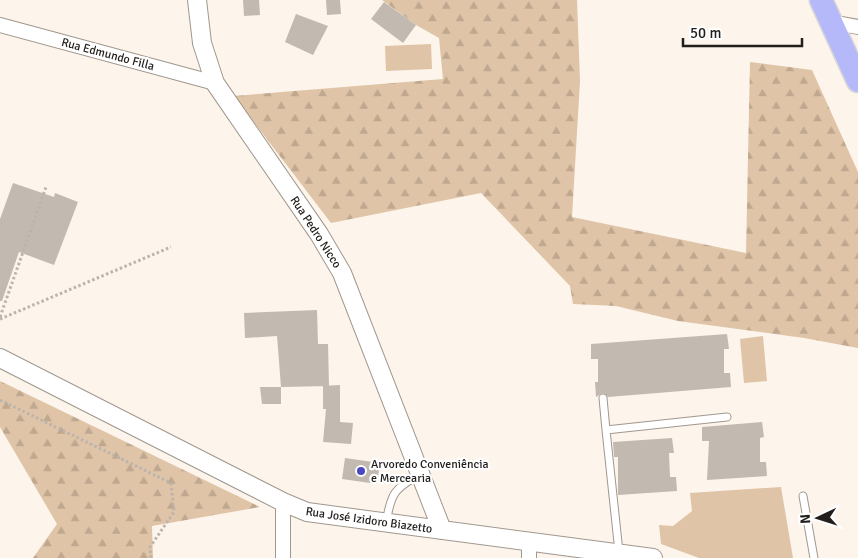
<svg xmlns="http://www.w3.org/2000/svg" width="858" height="558" font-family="Signika,sans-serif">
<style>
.forest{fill:url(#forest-firs)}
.green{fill:#dfc4a7}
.building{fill:#c2bab0}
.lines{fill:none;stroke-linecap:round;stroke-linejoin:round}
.service-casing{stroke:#a0988f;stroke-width:9}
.minor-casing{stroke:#a0988f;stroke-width:16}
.tertiary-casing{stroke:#a0988f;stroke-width:20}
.primary-casing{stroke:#d7d6d6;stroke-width:25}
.path{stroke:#bbb4ad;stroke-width:3;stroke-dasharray:2.5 2.5;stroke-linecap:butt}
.service{stroke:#fff;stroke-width:7}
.minor{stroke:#fff;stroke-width:14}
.tertiary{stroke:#fff;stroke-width:18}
.primary{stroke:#b5b9f9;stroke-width:22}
.poi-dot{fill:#4b48be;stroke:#fff;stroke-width:2}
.labels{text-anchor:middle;stroke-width:4.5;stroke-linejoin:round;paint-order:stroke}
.street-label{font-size:12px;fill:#211e1b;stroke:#fff}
.poi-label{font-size:12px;fill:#211e1b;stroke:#fff;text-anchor:start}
</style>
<defs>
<pattern id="forest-firs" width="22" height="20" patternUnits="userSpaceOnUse" patternTransform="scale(1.25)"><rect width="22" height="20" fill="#dfc4a7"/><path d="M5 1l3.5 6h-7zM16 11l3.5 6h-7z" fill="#bfa88f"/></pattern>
</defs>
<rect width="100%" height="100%" fill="#fdf4eb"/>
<path class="forest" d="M 382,0 L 577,0 L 580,81 L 572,217 L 746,253 L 750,62 L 812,70 L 858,172 L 858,348 L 804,338 L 678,321 L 616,306 L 573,304 L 570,286 L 481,193 L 331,223 L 234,96 L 443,79 L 439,38 L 416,25 Z
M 0,381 L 260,507 L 152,526 L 153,558 L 33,558 L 57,524 L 0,427 Z"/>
<path class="green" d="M 431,44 L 432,69 L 386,71 L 385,46 Z
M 763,336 L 767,381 L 744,383 L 740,339 Z
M 781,487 L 793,558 L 699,558 L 661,544 L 659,525 L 673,526 L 692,511 L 690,493 Z"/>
<path class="building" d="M 243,0 L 259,0 L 260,15 L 244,16 Z
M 326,0 L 340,0 L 341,14 L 327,15 Z
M 384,2 L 416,25 L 403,43 L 371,19 Z
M 296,14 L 328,26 L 313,55 L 285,42 Z
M 13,183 L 54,197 L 55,193 L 78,202 L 54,265 L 19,252 L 2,301 L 0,301 L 0,219 Z
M 317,310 L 318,344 L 328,344 L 329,386 L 281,387 L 277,336 L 245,338 L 244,313 Z
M 727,334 L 729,349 L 724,349 L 724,373 L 730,373 L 731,387 L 608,397 L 603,393 L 596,397 L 595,382 L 598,382 L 598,359 L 591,359 L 591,344 Z
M 340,385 L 340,422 L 353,423 L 351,444 L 323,442 L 326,409 L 323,409 L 323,386 Z
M 260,387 L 281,387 L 281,404 L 262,404 Z
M 762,422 L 764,437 L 760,438 L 760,462 L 766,462 L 767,476 L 707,480 L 709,441 L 702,441 L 702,427 Z
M 672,438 L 674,453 L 669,453 L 670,477 L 676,477 L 677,491 L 618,495 L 618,457 L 614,457 L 613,442 Z
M 345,458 L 380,463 L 377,484 L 342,479 Z"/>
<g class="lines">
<defs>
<path id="service" d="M 603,398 L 606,430
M 803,496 L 814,558
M 386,523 C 391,493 394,489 420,474
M 619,552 L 606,430 L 727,417"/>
<path id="minor" d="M 831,22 L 858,27
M 0,25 L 215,83
M 283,558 L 283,502
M 529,558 L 529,542"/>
<path id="tertiary" d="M 197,0 L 202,43 L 215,83 L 319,234 L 342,273 L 442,530
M 0,358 L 283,502 L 307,512 L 653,558"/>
<path id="primary" d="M 821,0 L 858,81"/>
</defs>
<use href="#service" class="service-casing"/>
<use href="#minor" class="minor-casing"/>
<use href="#tertiary" class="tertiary-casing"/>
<use href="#primary" class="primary-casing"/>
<path class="path" d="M 0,317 L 46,187
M 0,319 L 171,247
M 0,400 L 171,483 L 174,512 L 150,547 L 151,558"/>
<use href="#service" class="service"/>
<use href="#minor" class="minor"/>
<use href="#tertiary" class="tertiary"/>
<use href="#primary" class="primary"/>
</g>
<circle class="poi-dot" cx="361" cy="471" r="5"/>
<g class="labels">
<g class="street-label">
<text transform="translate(108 54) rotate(15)" y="4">Rua Edmundo Filla</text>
<text transform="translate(316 232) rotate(57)" y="4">Rua Pedro Nicco</text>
<text transform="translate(369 520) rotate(8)" y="4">Rua José Izidoro Biazetto</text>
</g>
<g class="poi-label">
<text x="371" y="468">Arvoredo Conveniência<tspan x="371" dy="14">e Mercearia</tspan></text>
</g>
</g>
<g transform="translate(818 518) rotate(266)" stroke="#ffffff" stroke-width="4" paint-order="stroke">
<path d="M0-4L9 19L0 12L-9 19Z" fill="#211e1b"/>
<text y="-8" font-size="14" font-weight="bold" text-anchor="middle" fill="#211e1b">N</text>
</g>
<path d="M683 38v8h119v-8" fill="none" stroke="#211e1b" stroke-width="2.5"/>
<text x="690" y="38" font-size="15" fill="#211e1b" stroke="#ffffff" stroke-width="4" paint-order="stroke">50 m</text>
</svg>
